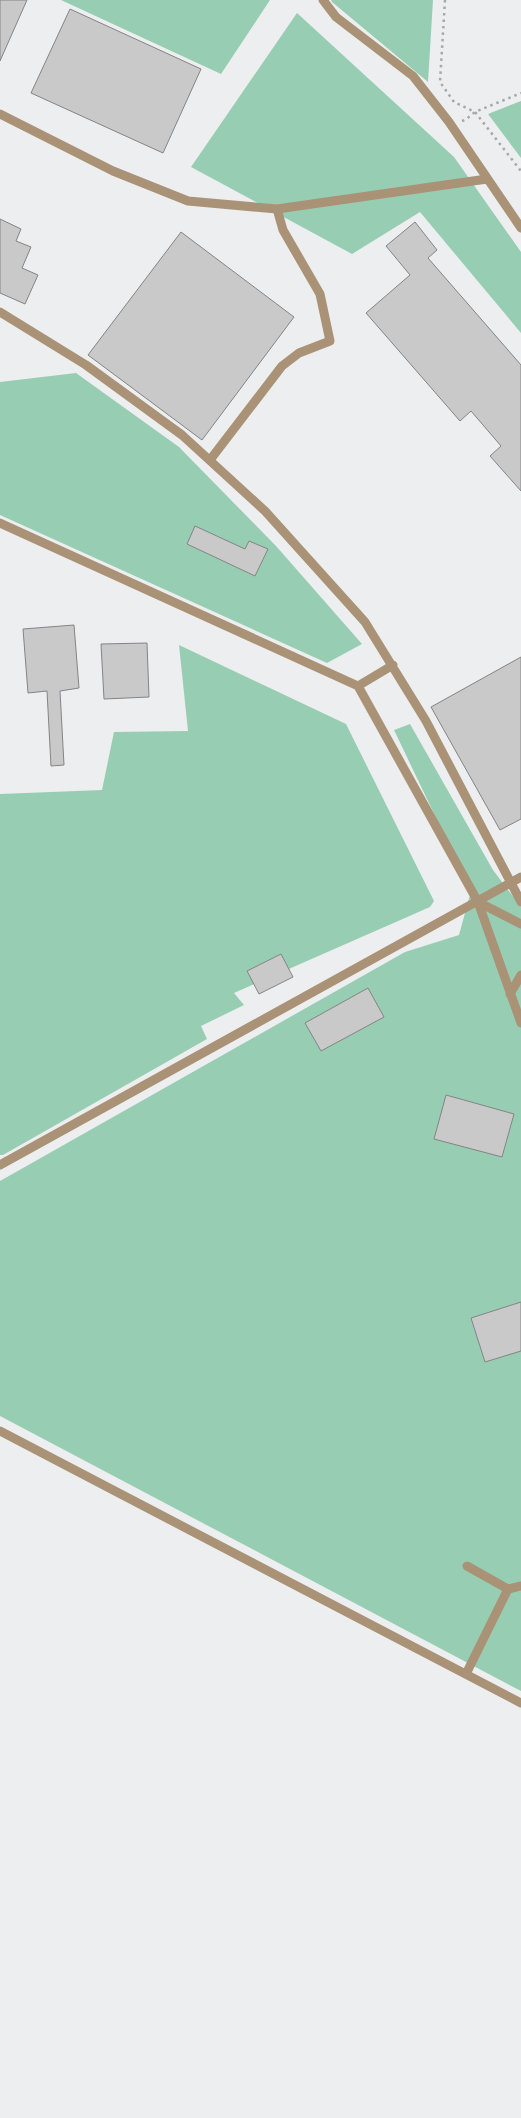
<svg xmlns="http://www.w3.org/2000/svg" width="521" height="2118" font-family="'IBM Plex Sans',sans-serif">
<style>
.green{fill:#97ceb3}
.building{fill:#c9c9ca;stroke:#848485}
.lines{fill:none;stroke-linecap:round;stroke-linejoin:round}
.path{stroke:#a7a8a8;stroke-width:2.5;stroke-dasharray:2.5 4;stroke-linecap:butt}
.lane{stroke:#a99276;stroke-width:9}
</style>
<rect width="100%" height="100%" fill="#edeeef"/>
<path class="green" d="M 61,0 L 270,0 L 221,74 Z
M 331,0 L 433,0 L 428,82 L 332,2 Z
M 297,13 L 454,157 L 521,252 L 521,333 L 420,212 L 352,254 L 191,167 Z
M 521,101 L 521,158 L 488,114 Z
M 76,373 L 179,447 L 276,546 L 362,644 L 327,663 L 0,515 L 0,382 Z
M 179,645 L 346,724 L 434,901 L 430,907 L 234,993 L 244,1005 L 201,1026 L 207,1039 L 3,1155 L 0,1155 L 0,794 L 102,790 L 114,732 L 188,731 Z
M 410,724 L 493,870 L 521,907 L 521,1691 L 0,1416 L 0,1181 L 405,952 L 459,935 L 471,891 L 394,730 Z"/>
<path class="building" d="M 0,0 L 27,0 L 0,61 Z
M 70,9 L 201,69 L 163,153 L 31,93 Z
M 0,219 L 21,229 L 16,241 L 31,247 L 22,268 L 38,275 L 25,304 L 0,293 Z
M 415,222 L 437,250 L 428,258 L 521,365 L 521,491 L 490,456 L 501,446 L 471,411 L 460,421 L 366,313 L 410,275 L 386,246 Z
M 181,232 L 294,317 L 202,440 L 88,355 Z
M 195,526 L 245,549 L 249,541 L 268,549 L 255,576 L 187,544 Z
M 74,625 L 79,688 L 60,691 L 64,765 L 51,766 L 47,691 L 28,693 L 23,629 Z
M 147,643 L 149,697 L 104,699 L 101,644 Z
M 521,657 L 521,819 L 500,830 L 431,707 Z
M 281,954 L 293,977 L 259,994 L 247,971 Z
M 368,988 L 384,1017 L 321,1051 L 305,1023 Z
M 446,1095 L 514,1114 L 502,1157 L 434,1139 Z
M 521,1302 L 521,1351 L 485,1362 L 471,1318 Z"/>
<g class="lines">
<path class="path" d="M 445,0 L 440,82 L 454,102 L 475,112 L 521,171
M 462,121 L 465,120 L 475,112 L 521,93"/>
<path class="lane" d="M 323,0 L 336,17 L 413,76 L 449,122 L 521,228
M 0,114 L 113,171 L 188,201 L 277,209 L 487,179
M 0,312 L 86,365 L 182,435 L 265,511 L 365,622 L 426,721 L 521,902
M 210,460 L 282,366 L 299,353 L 330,341 L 320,294 L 283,230 L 277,209
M 0,523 L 358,686 L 478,902 L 521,1023
M 358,686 L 393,665
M 478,902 L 521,924
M 510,994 L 521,975
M 0,1165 L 521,877
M 0,1431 L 521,1703
M 467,1566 L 508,1589
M 466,1674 L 508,1589 L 521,1586"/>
</g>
</svg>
